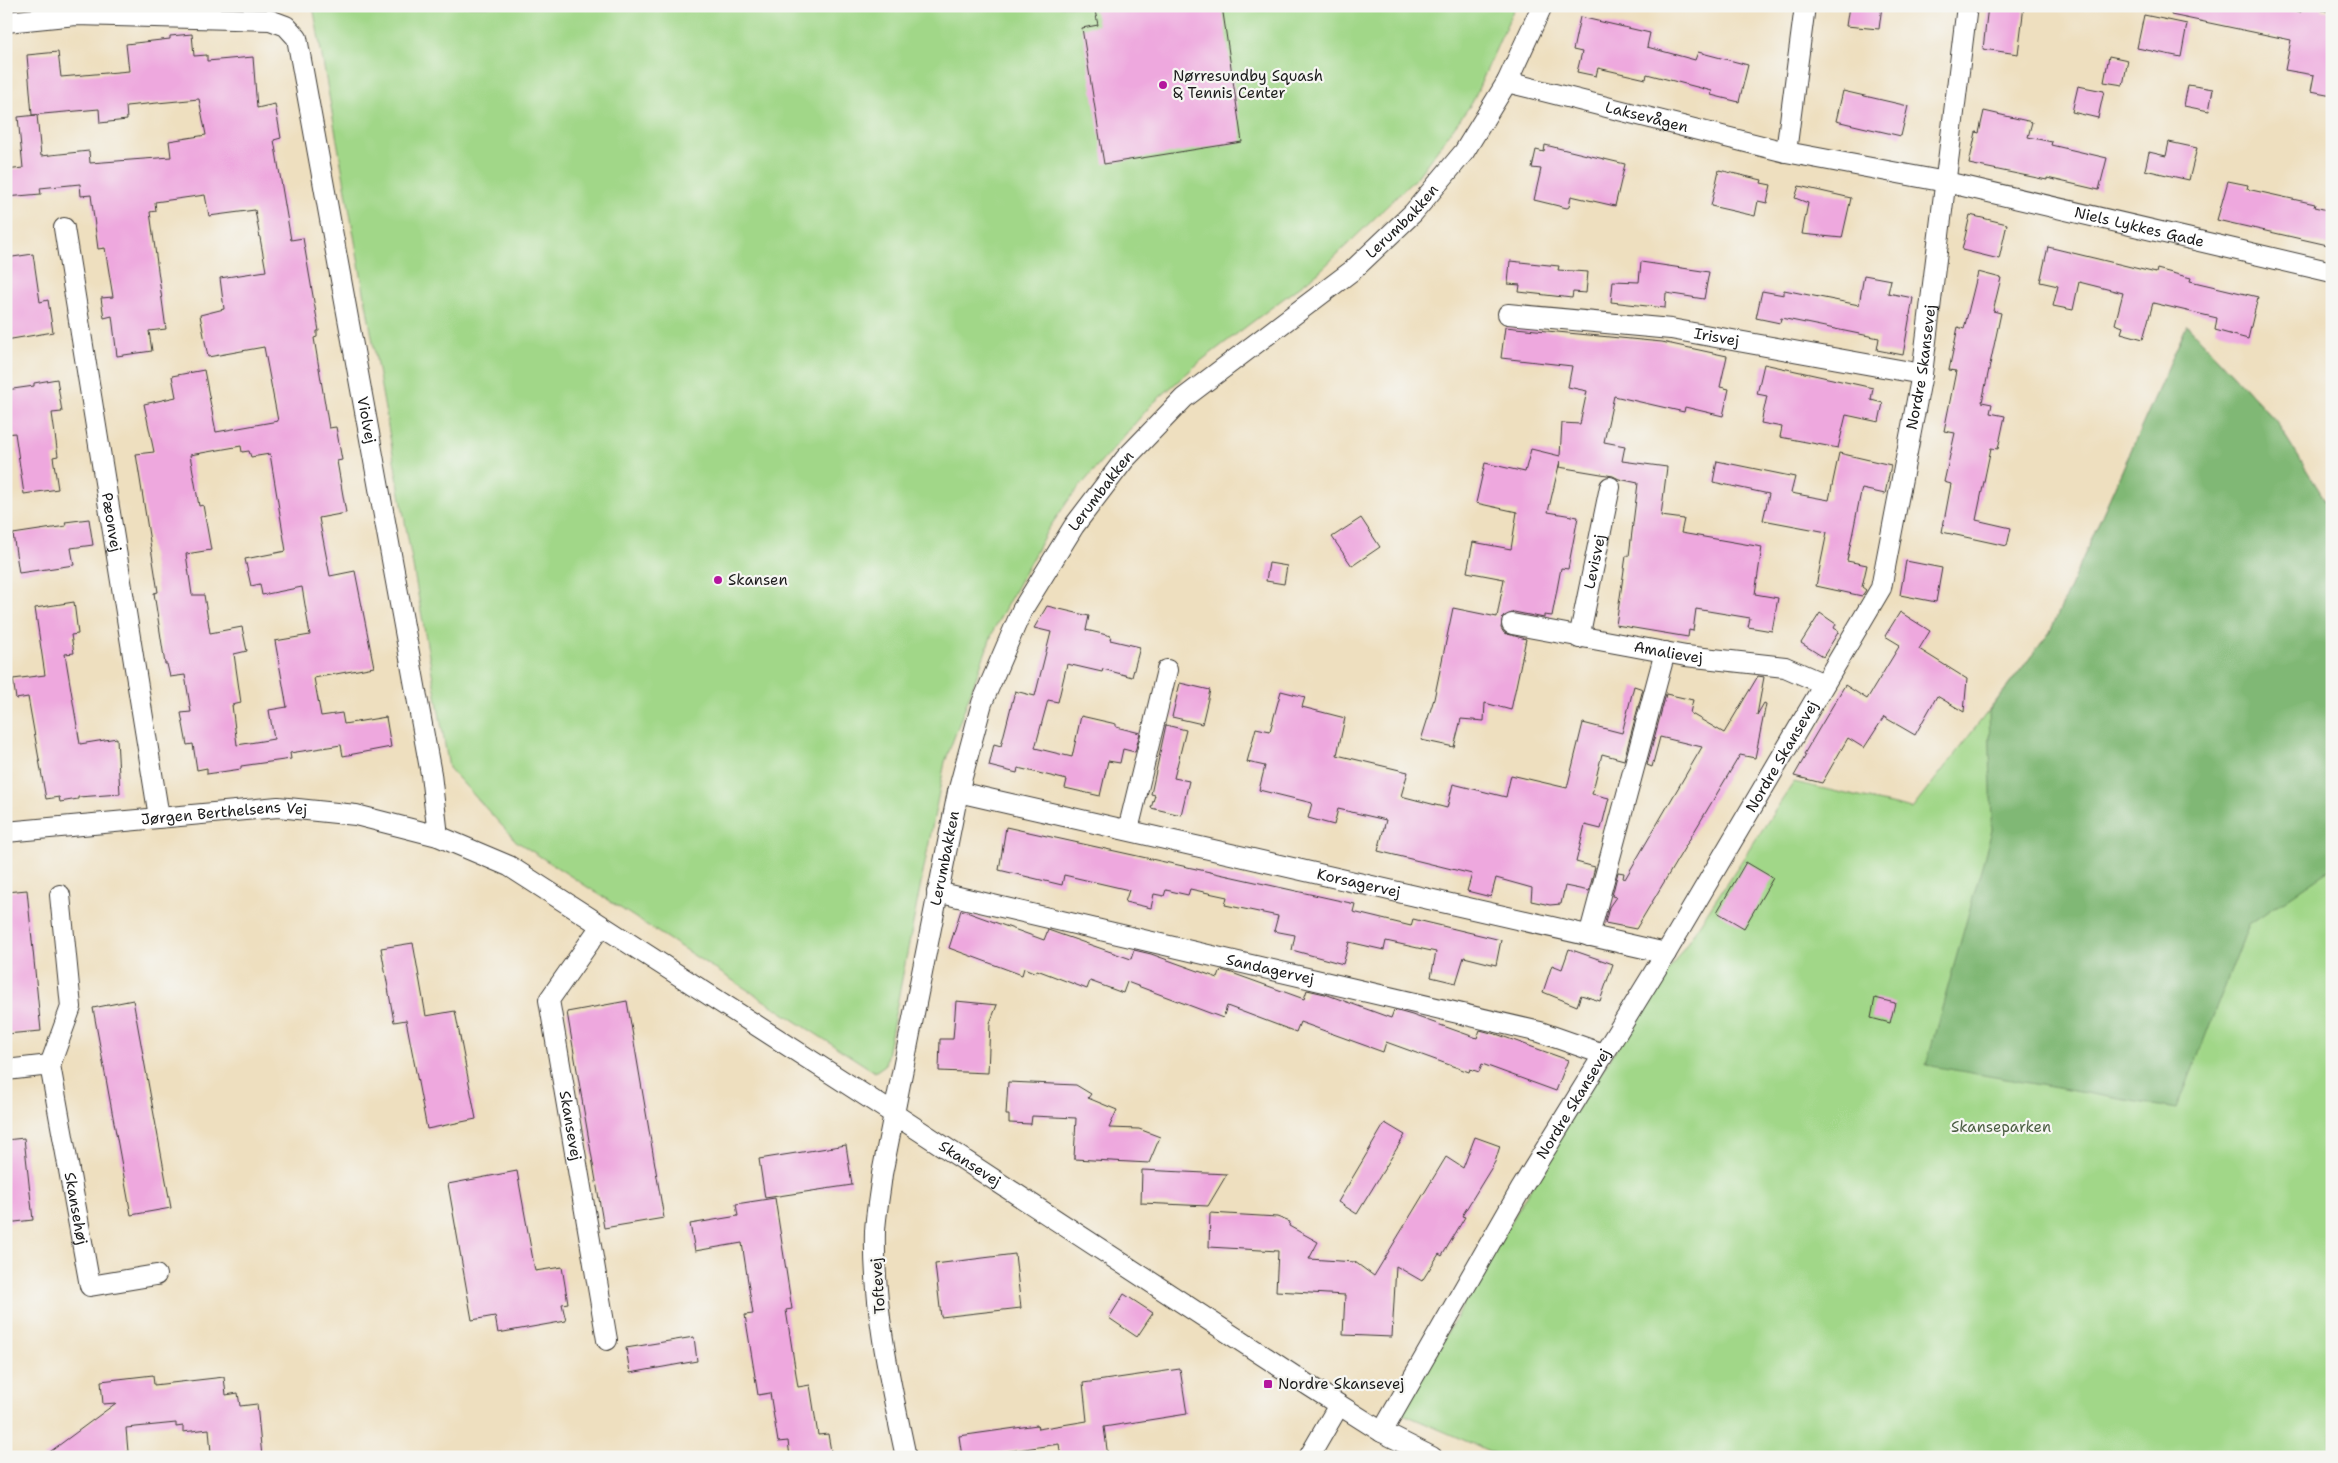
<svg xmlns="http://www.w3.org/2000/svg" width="2338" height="1463" font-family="'Shantell Sans',sans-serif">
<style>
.green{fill:#a1d788;stroke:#5e7a52}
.forest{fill:#80b874;stroke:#4e6a48}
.building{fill:#eea8de;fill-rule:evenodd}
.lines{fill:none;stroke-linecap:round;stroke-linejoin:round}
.minor-casing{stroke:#3c3934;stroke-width:22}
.minor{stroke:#fff;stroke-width:20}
.poi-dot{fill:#b5179e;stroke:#f6f6f2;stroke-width:2}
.labels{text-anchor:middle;stroke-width:4.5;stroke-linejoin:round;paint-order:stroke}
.poi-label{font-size:15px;fill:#1c1c1c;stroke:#f6f6f2;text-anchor:start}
.street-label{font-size:15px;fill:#1c1c1c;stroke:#f6f6f2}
.park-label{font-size:15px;fill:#4b5d42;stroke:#f6f6f2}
</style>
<rect width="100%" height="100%" fill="#f6f6f2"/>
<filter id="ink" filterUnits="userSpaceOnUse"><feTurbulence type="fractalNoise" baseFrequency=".02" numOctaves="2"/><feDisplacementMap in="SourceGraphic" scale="10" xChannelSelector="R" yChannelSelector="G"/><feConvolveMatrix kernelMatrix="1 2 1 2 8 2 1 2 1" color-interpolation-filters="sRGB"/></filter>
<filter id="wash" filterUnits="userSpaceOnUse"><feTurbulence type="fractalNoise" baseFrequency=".0096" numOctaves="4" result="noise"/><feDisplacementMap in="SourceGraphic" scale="20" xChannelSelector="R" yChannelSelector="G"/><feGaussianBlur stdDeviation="1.12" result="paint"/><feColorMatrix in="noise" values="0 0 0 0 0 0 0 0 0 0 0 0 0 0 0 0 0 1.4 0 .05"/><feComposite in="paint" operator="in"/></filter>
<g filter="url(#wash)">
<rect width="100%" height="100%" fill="#eedfbf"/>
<path class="green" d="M 313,6 L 1515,6 L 1472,103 L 1417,177 L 1320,271 L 1202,360 L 1151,405 L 1070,498 L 1047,531 L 994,629 L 945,762 L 885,1065 L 875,1072 L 516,841 L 449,768 Z
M 2187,325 L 2276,421 L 2332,511 L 2332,1457 L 1503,1457 L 1401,1413 L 1570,1119 L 1794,782 L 1912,809 L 2050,632 Z"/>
<path class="forest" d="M 2187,325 L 2276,421 L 2332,511 L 2332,868 L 2249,924 L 2177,1109 L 1926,1065 L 1992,830 L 1989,711 L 2050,632 Z"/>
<g id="blocks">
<path class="building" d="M 1094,6 L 1222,6 L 1242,142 L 1104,164 L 1082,28 L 1098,25 Z
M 1849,6 L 1882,6 L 1879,29 L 1846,26 Z
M 1988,6 L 2024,6 L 2018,54 L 1983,49 Z
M 2172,6 L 2272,6 L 2301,12 L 2303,6 L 2323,6 L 2322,10 L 2332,12 L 2332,95 L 2311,91 L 2314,75 L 2285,70 L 2291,40 L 2171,15 Z
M 2144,15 L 2187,24 L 2181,57 L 2137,48 Z
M 1580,17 L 1650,33 L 1647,47 L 1695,60 L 1698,52 L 1748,65 L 1739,102 L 1711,95 L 1712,91 L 1647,74 L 1646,79 L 1598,68 L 1596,76 L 1577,72 L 1582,52 L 1573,50 Z
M 192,34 L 194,56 L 207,55 L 207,61 L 253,57 L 257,108 L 275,104 L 281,138 L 274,140 L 291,240 L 303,238 L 319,331 L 317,331 L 317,337 L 314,338 L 329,428 L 336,427 L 342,460 L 337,461 L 346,513 L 319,518 L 330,576 L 355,571 L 374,667 L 314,678 L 321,716 L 342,713 L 344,724 L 386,717 L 391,747 L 343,756 L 341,745 L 290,753 L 291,759 L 241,766 L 241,769 L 207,774 L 207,768 L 197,770 L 193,744 L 187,745 L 181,713 L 191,712 L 185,675 L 170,677 L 167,664 L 165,664 L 154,593 L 158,592 L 136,454 L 154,452 L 144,404 L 176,397 L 172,376 L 204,370 L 216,432 L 278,421 L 264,347 L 208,357 L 200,315 L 224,309 L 220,278 L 266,271 L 255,210 L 209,216 L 205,195 L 155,202 L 156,211 L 150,212 L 166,329 L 149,331 L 152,351 L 117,356 L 112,316 L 104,318 L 101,298 L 113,297 L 105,248 L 98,249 L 91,195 L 81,196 L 80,184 L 40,188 L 41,194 L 6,197 L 6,170 L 23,168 L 18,117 L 37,115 L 41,156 L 89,151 L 90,163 L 171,157 L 169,141 L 206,135 L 199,99 L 126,106 L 127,120 L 100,123 L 99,109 L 32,115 L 27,55 L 58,52 L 61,77 L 129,71 L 126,44 L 170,39 L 170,36 ZM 241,446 L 242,452 L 249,451 L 251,457 L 270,454 L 286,551 L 245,559 L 251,586 L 260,584 L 262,595 L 302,587 L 310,635 L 275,641 L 287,707 L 269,710 L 274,739 L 237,745 L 232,705 L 241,703 L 234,654 L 247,651 L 242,627 L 210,633 L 204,595 L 192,595 L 186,554 L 211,550 L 203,505 L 199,506 L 190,455 Z
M 2109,56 L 2128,60 L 2123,85 L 2104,82 Z
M 2188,85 L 2213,89 L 2209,111 L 2184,106 Z
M 2078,86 L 2104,91 L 2098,118 L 2072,112 Z
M 1843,91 L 1908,106 L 1901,136 L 1836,121 Z
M 1984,111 L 2032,122 L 2028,137 L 2052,142 L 2051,145 L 2107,158 L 2099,190 L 2047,178 L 2047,180 L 1969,164 L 1976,132 L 1979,133 Z
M 2169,142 L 2197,148 L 2189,180 L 2145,170 L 2149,152 L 2166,156 Z
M 1545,145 L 1625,164 L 1615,206 L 1571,196 L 1569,207 L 1567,208 L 1534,200 L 1541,169 L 1532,168 L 1536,150 L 1544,152 Z
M 1719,170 L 1762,180 L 1761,183 L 1771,185 L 1767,203 L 1758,201 L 1755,216 L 1711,206 Z
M 2228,181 L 2248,185 L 2247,189 L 2315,204 L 2314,207 L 2332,211 L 2332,246 L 2217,220 Z
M 1799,186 L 1851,198 L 1842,238 L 1802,234 L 1808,203 L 1795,198 Z
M 1970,215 L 2007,224 L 1999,259 L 1962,250 Z
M 2048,247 L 2156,273 L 2157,269 L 2191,278 L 2190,281 L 2258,297 L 2248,339 L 2215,330 L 2217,318 L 2153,303 L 2143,339 L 2121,333 L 2123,327 L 2115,324 L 2123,293 L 2079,282 L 2073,310 L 2053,306 L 2058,286 L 2040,282 Z
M 33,254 L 40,302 L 48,300 L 53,332 L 6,340 L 6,258 Z
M 1510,261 L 1559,266 L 1558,270 L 1588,272 L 1586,293 L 1573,292 L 1572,298 L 1519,292 L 1520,285 L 1508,284 Z
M 1641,262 L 1709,272 L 1704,299 L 1666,293 L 1665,308 L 1611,302 L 1613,281 L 1639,282 Z
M 1978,272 L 2001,278 L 1993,311 L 2001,313 L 1982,402 L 1992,404 L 1990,413 L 2005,416 L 1998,449 L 1991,448 L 1976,520 L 2011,528 L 2007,546 L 1942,532 L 1951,484 L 1944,482 L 1955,433 L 1944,431 L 1956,371 L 1949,370 L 1958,327 L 1964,329 Z
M 1864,275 L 1891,280 L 1888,293 L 1913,298 L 1903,355 L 1877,350 L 1879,338 L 1781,318 L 1780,323 L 1756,318 L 1762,291 L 1784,295 L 1784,290 L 1859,305 Z
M 1505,327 L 1662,342 L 1727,356 L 1720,387 L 1729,389 L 1723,416 L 1685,407 L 1684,412 L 1614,396 L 1604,442 L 1625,446 L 1622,461 L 1667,467 L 1661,516 L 1684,519 L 1681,533 L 1762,547 L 1755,594 L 1778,598 L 1772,631 L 1748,627 L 1750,618 L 1696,609 L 1693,631 L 1689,630 L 1688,637 L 1616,625 L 1626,556 L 1629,556 L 1638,483 L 1619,479 L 1613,476 L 1559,467 L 1560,461 L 1548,512 L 1578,517 L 1568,569 L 1561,568 L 1552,616 L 1544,615 L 1544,618 L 1514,612 L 1503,617 L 1501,628 L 1504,633 L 1526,639 L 1511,710 L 1485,703 L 1484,721 L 1461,719 L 1454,747 L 1421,740 L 1434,699 L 1453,608 L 1497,617 L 1504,579 L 1467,572 L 1473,542 L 1511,549 L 1517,512 L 1476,503 L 1485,463 L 1525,472 L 1531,449 L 1560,456 L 1562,423 L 1580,424 L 1587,391 L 1568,387 L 1572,366 L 1501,358 Z
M 1764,364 L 1873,388 L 1871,400 L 1883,403 L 1879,422 L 1846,415 L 1838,448 L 1780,437 L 1782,427 L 1761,423 L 1767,396 L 1757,394 Z
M 57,379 L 62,412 L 52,413 L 58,456 L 53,457 L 58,489 L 24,494 L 15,433 L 6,434 L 6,390 L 34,386 L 34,383 Z
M 1839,453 L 1891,465 L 1885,494 L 1862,489 L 1861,492 L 1847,561 L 1867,565 L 1862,587 L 1866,590 L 1862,596 L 1816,586 L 1827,532 L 1763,520 L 1769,494 L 1713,482 L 1717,461 L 1795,477 L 1791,493 L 1829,500 Z
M 1361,518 L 1380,547 L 1352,566 L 1332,537 Z
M 89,519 L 93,545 L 71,548 L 74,565 L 19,573 L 13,534 L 66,526 L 65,522 Z
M 1906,561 L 1942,568 L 1936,602 L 1900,595 Z
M 1269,563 L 1287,566 L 1284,584 L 1266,581 Z
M 74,602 L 78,634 L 71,635 L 74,653 L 65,654 L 80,744 L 117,738 L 120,794 L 78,797 L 78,799 L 60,802 L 59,797 L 46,799 L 28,697 L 16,699 L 13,679 L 45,675 L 35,608 Z
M 1047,606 L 1089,616 L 1086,630 L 1111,636 L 1110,640 L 1140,647 L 1132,677 L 1103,669 L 1102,672 L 1067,664 L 1058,702 L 1048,700 L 1035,748 L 1072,757 L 1081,716 L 1116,724 L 1116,727 L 1140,733 L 1135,752 L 1123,749 L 1120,763 L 1108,761 L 1100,796 L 1065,788 L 1067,780 L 1018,768 L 1017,773 L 989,766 L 994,744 L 1001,746 L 1015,691 L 1035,696 L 1051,632 L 1034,628 Z
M 1900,612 L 1930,631 L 1919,649 L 1967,679 L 1964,712 L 1937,696 L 1915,735 L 1884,717 L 1864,748 L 1848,738 L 1822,783 L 1794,776 L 1806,755 L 1804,754 L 1845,685 L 1867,699 L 1900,645 L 1885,636 Z
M 1820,613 L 1836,624 L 1834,628 L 1839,631 L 1823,657 L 1801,643 Z
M 1758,676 L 1764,677 L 1757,715 L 1764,703 L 1766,704 L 1755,758 L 1740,755 L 1636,929 L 1605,923 L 1609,907 L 1616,897 L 1612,896 L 1618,872 L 1624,873 L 1623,878 L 1625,879 L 1702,747 L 1660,737 L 1652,767 L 1647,765 L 1666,694 L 1693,700 L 1690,713 L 1724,733 Z
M 1180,683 L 1210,690 L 1202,724 L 1172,717 Z
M 1634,686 L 1643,689 L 1624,760 L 1602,754 L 1592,794 L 1609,798 L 1601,829 L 1585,825 L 1576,862 L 1595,867 L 1589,891 L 1565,886 L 1561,904 L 1550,905 L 1531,901 L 1532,888 L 1496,878 L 1491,897 L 1467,891 L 1472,874 L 1378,851 L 1386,820 L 1338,809 L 1334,825 L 1308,818 L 1312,803 L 1259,790 L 1265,766 L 1247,762 L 1256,728 L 1270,731 L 1281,691 L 1305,697 L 1302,707 L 1345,718 L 1337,755 L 1408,772 L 1401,796 L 1447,808 L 1453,784 L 1506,797 L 1511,775 L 1567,788 L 1583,723 L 1622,733 Z
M 1166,725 L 1186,730 L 1174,778 L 1189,781 L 1181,815 L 1151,808 L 1155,795 L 1151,794 Z
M 1006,827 L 1355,904 L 1353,912 L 1411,926 L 1413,919 L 1501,940 L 1496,965 L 1464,957 L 1456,983 L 1431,977 L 1436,952 L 1386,941 L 1384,950 L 1349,942 L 1343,964 L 1292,950 L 1295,935 L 1274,931 L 1278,916 L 1225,905 L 1227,897 L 1190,889 L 1188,895 L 1166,890 L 1164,896 L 1154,894 L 1151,908 L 1125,902 L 1129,890 L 1064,875 L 1062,885 L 999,870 Z
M 1746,862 L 1773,878 L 1744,928 L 1717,912 Z
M 27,890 L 41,1031 L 6,1034 L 6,892 Z
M 961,910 L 1044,940 L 1048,930 L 1131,959 L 1134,950 L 1151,954 L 1218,978 L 1221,970 L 1232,973 L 1304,999 L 1307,990 L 1325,994 L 1391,1018 L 1394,1010 L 1412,1015 L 1477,1038 L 1480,1030 L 1499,1035 L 1568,1060 L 1556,1091 L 1482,1064 L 1479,1072 L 1470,1069 L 1469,1072 L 1386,1042 L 1383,1052 L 1300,1022 L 1296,1032 L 1227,1006 L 1223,1018 L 1127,982 L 1123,993 L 1090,981 L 1087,989 L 1037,970 L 1036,973 L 1024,968 L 1022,975 L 949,948 Z
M 413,943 L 426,1016 L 455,1011 L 476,1119 L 427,1129 L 406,1020 L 394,1022 L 381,948 Z
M 1569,949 L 1613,964 L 1600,1001 L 1581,995 L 1577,1006 L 1543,992 L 1552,965 L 1562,969 Z
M 1875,998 L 1895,1003 L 1890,1023 L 1871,1018 Z
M 133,1000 L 171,1208 L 131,1215 L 93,1008 Z
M 627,1001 L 664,1218 L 604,1228 L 567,1012 Z
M 956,1001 L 997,1005 L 990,1023 L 988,1073 L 939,1071 L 940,1039 L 953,1039 Z
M 1008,1082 L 1076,1085 L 1091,1094 L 1088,1098 L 1117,1110 L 1109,1128 L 1139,1129 L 1160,1137 L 1149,1163 L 1074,1159 L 1076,1118 L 1032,1116 L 1031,1124 L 1009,1123 L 1009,1115 L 1006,1115 Z
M 1385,1123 L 1405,1135 L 1357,1214 L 1338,1202 Z
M 1475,1137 L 1500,1146 L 1495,1162 L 1462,1216 L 1465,1217 L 1442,1256 L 1439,1254 L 1422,1281 L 1396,1266 L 1392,1337 L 1343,1335 L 1345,1295 L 1276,1291 L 1278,1251 L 1209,1247 L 1210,1213 L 1277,1217 L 1290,1222 L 1289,1226 L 1318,1242 L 1309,1259 L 1355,1262 L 1374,1276 L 1446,1157 L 1463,1168 Z
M 24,1138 L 33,1220 L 6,1223 L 6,1140 Z
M 846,1145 L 852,1185 L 765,1198 L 759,1159 Z
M 1142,1170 L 1227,1174 L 1208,1206 L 1141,1203 Z
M 517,1171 L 535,1271 L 562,1267 L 568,1303 L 562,1304 L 566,1321 L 498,1333 L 495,1316 L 472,1320 L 448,1184 Z
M 775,1198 L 792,1309 L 786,1310 L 798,1387 L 810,1385 L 818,1435 L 828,1434 L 832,1457 L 790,1457 L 788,1441 L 778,1442 L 770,1393 L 758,1395 L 745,1315 L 753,1314 L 742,1243 L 695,1251 L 690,1224 L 738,1216 L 736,1204 Z
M 1015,1254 L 1021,1308 L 941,1317 L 935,1264 Z
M 1124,1294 L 1153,1313 L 1137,1337 L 1109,1318 Z
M 694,1337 L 697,1361 L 630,1373 L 626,1348 Z
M 1180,1369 L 1187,1414 L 1104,1427 L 1108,1457 L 1061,1457 L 1059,1444 L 983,1455 L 983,1457 L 962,1457 L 959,1436 L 1037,1425 L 1038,1429 L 1087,1421 L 1083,1383 Z
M 153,1375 L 154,1385 L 224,1377 L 226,1395 L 238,1393 L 240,1406 L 257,1404 L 262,1457 L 216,1457 L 216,1453 L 211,1453 L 209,1429 L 183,1432 L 183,1426 L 176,1427 L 176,1423 L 126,1428 L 128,1452 L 124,1453 L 124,1457 L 43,1457 L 116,1403 L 103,1404 L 101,1381 Z"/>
</g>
</g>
<g filter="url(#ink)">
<use href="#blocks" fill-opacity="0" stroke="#3c3934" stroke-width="1"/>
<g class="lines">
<defs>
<g id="minor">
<path id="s1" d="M 6,22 L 76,15 L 270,20 L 286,26 L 297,38 L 431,774 L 438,836"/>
<path id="s2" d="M 1507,82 L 1786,152 L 1946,182 L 2332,272"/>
<path d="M 1786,152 L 1805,6"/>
<path id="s3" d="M 64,228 L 159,817"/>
<path id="s4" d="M 1508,314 L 1671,329 L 1922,374"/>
<path id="s5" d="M 1512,624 L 1686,656 L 1785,667 L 1824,684"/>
<path id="s6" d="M 1579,638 L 1610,487"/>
<path id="s7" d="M 958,792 L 1666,953"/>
<path d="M 1128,830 L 1167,670"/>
<path id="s8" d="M 6,832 L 278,807 L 356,815 L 438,836 L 509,866 L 894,1114 L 1311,1387 L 1382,1432 L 1432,1457"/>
<path id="s9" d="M 937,892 L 1540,1032 L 1603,1054"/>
<path id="s10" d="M 601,926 L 549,1000 L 607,1340"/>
<path d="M 1589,936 L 1665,652"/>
<path d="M 50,1065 L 71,1007 L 60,895"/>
<path id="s11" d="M 6,1070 L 50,1065 L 90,1286 L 156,1275"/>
<path id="s12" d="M 1382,1432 L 1521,1189 L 1666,953 L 1881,588 L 1922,374 L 1967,6"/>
<path id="s13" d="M 906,1457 C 890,1382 873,1307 875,1231 C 876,1212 880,1193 882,1174 L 958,792 L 982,703 L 1022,610 L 1074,526 L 1125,459 L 1184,398 L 1353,270 L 1413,213 L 1464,152 L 1507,82 L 1542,6"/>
<path d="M 1309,1457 L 1339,1405"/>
</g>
</defs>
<use href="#minor" class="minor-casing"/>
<use href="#minor" class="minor"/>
</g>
</g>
<g class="poi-dot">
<circle cx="1163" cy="85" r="5"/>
<circle cx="718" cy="580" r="5"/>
<rect x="1263" y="1379" width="10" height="10" rx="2.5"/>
</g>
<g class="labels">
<g class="poi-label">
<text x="1173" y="81">Nørresundby Squash<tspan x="1173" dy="17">&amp; Tennis Center</tspan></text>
<text x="728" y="585">Skansen</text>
<text x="1278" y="1389">Nordre Skansevej</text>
</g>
<g class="street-label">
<text dy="5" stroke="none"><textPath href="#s2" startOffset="144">Laksevågen</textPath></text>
<text dy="5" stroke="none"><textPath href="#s13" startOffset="1418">Lerumbakken</textPath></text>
<text dy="5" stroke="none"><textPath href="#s2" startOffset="649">Niels Lykkes Gade</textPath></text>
<text dy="5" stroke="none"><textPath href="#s4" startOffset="210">Irisvej</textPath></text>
<text dy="5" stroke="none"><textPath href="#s12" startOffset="1205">Nordre Skansevej</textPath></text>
<text dy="5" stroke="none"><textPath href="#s1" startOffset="686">Violvej</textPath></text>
<text dy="5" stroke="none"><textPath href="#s13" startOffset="1012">Lerumbakken</textPath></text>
<text dy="5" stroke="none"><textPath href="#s3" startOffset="298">Pæonvej</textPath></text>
<text dy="5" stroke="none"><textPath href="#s6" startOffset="78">Levisvej</textPath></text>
<text dy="5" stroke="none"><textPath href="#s5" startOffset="159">Amalievej</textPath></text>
<text dy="5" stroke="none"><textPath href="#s12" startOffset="785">Nordre Skansevej</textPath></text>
<text dy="5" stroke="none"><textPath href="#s8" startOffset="219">Jørgen Berthelsens Vej</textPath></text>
<text dy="5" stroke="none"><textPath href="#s13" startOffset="608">Lerumbakken</textPath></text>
<text dy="5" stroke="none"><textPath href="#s7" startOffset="411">Korsagervej</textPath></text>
<text dy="5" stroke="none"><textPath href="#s9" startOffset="342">Sandagervej</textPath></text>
<text dy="5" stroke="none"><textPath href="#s12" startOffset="380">Nordre Skansevej</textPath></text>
<text dy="5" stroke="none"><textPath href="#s10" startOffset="218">Skansevej</textPath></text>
<text dy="5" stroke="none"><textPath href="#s8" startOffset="1062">Skansevej</textPath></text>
<text dy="5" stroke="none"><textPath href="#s11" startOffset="190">Skansehøj</textPath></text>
<text transform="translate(878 1286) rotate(-94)" y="5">Toftevej</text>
</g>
<g class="park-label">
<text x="2001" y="1132">Skanseparken</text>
</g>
</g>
<rect width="2338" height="1463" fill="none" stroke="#f6f6f2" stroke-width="25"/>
</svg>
